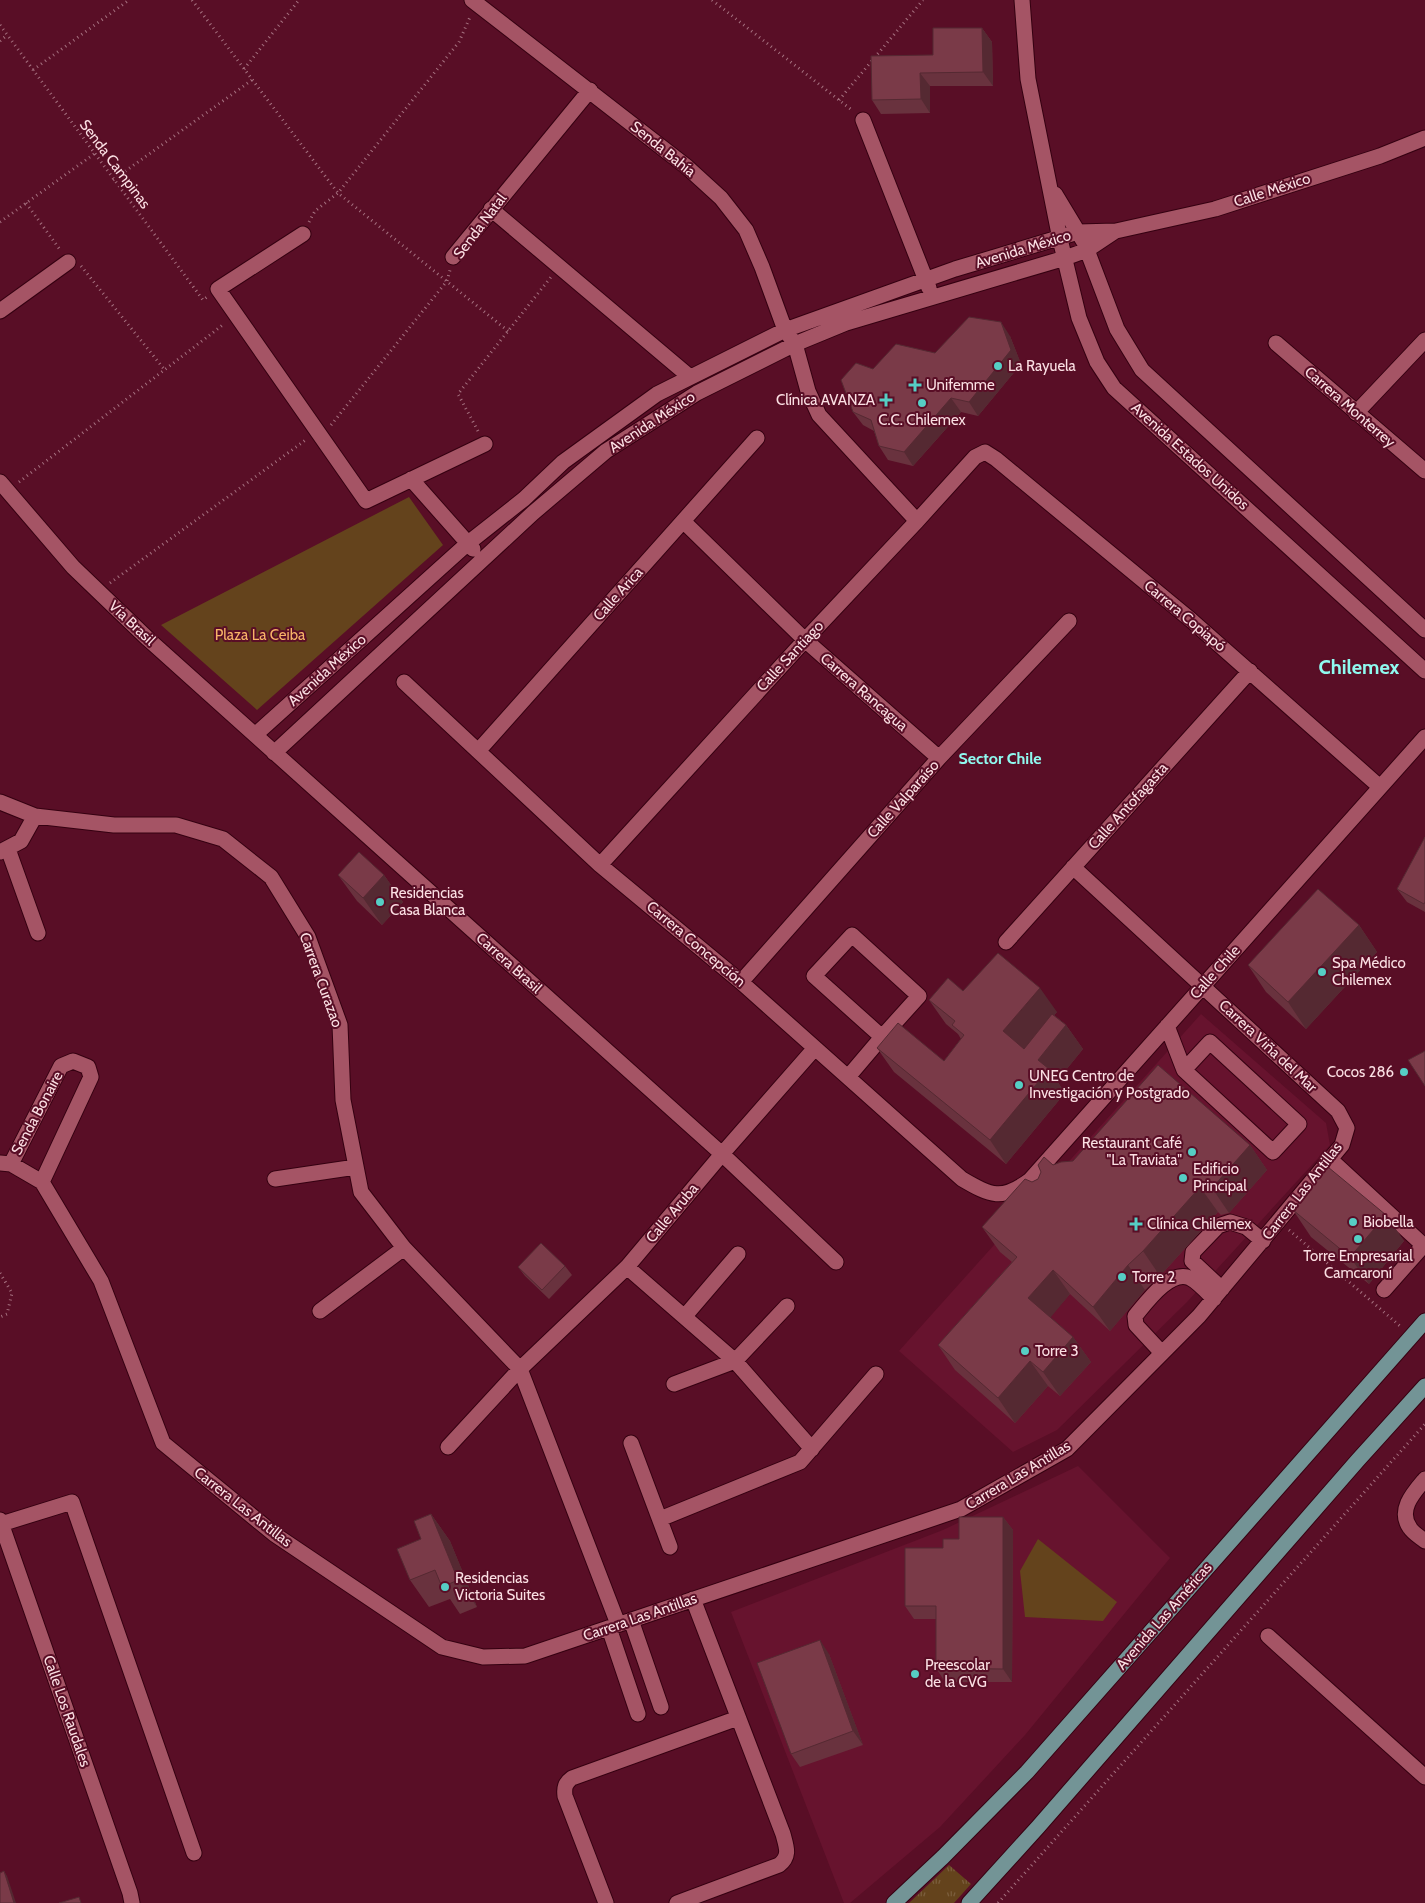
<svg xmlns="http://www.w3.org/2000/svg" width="1425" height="1903" font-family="Cabin,sans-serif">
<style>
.built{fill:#67132e}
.grass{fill:url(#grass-tufts)}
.green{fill:#64431c}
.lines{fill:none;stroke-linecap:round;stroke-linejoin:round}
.minor-casing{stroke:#350011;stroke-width:17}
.major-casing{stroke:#350011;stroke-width:17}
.path{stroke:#a67280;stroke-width:3;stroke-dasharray:1 4;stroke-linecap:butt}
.minor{stroke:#a55465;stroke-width:15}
.major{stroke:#739496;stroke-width:15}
.wall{fill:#69323e}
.shaded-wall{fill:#552932}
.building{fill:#7a3a48;stroke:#552932}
.poi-dot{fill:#56cec4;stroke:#590e26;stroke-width:2}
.labels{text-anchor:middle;stroke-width:4;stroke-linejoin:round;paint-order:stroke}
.street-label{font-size:15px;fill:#fbdfe3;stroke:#590e26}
.poi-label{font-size:15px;fill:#fbdfe3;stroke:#590e26;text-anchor:start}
.park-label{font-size:15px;fill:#f7b468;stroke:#590e26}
.neighbourhood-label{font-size:16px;font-weight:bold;fill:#8ff9ef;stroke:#590e26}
.district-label{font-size:20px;font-weight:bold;fill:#8ff9ef;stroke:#590e26}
</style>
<defs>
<pattern id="grass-tufts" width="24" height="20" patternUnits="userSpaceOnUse" patternTransform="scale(1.25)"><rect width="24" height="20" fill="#64431c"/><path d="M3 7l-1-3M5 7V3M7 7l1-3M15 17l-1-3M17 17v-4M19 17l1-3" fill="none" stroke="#7b5e3d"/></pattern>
</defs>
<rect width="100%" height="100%" fill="#590e26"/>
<path class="built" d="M 1201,1014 L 1326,1123 L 1330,1145 L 1187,1302 L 1057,1430 L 1013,1452 L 899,1351 Z
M 1078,1466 L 1170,1558 L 1025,1735 L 940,1827 L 850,1903 L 844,1903 L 731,1612 L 943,1530 Z"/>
<path class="grass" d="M 949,1865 L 971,1884 L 954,1903 L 909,1903 Z"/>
<path class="green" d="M 409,497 L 443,545 L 257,710 L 161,625 Z
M 1038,1539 L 1117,1602 L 1103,1621 L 1025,1617 L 1020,1571 Z"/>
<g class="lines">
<defs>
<path id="minor" d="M 472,0 L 687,167 L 721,198 L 746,230 L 762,267 L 785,330 L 795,344 L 808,391 L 819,415 L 917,521
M 1022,0 L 1028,79 L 1060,239 L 1079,318 L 1097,362 L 1114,388 L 1425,671
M 863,120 L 929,288
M 1055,194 L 1084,242 L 1117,329 L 1142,370 L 1425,630
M 491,209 L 690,377
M 303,234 L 218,289 L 366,501 L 485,444
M 453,257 L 590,90
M 0,311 L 68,262
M 1276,343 L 1425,471
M 1356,413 L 1425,340
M 411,479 L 473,549
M 0,482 L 73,567 L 148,639 L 722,1154 L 836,1262
M 683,521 L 805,640 L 939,758
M 404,682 L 600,865 L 741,982 L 962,1179 C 991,1196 1002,1201 1030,1180 L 1425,737
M 255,735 L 467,544 L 524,499 L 563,462 L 657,394 L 785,330 L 955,269 L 1078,232 L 1116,231 L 1215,209 L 1380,156 L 1425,138
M 479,750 L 757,438
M 274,753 L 533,513 L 606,451 L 697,393 L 795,344 L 846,323 L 1065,258 L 1087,250 L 1114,232
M 0,802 L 35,816 L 114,825 L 176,825 L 223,839 L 271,877 L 308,937 L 340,1025 L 343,1100 L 361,1192 L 404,1248 L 520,1369 L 618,1624
M 8,849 L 38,933
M 0,852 L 21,841 L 35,816
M 600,865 L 805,640 L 917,521 L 975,457 L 985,452 L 996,459 L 1191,620 L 1380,787
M 1006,942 L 1250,671
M 741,982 L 939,758 L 1069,621
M 1167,1026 L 1184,1070 L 1273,1152 L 1299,1124 L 1210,1042 L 1184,1070
M 848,1077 L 882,1037 L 919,996 L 852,935 L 814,976 L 882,1037
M 1331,1160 L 1422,1244 L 1422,1247 L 1384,1290
M 0,1163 L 11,1164 L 42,1182 L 101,1281 L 163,1443 L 274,1534 L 442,1647 L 483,1657 L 525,1656 L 961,1509 L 1067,1449 L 1199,1316 L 1342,1145 L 1347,1128 L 1338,1111 L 1073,867
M 11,1164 L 61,1066 L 73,1061 L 88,1067 L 91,1077 L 42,1182
M 275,1179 L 356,1167
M 627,1267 L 735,1361 L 812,1449
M 1222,1289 L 1192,1261 L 1193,1252 L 1218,1226 L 1230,1222 L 1246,1227 L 1263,1241
M 320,1311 L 404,1248
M 685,1316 L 738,1254
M 1162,1353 L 1136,1325 L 1135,1316 C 1146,1303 1170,1269 1190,1278 C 1198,1282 1207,1292 1214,1299
M 674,1384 L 735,1361 L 787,1306
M 631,1443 L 670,1547
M 448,1447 L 520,1369 L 627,1267 L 722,1154 L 815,1048
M 1425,1479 C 1414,1492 1397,1510 1410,1528 C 1413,1533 1420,1537 1425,1541
M 660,1519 L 800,1462 L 876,1374
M 0,1520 L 130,1893 L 132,1903
M 1,1524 L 72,1502 L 194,1853
M 631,1620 L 661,1707
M 609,1628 L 638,1714
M 1268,1636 L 1425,1777
M 606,1903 L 565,1796 C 564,1788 565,1783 572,1778 L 738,1718
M 677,1903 L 779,1865 C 791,1856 786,1846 783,1834 L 693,1599"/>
<path id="major" d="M 894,1903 L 943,1857 L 1027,1772 L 1425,1321
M 969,1903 L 1038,1827 L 1358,1460 L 1425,1386"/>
</defs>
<use href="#minor" class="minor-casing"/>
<use href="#major" class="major-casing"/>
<path class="path" d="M 192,0 L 338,193 L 508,331
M 712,0 L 853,111
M 0,25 L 203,300 L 207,297
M 0,41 L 7,35
M 244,69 L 299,0
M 33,70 L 129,0
M 839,100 L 923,0
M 113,180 L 252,80
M 26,203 L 61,251
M 0,222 L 94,154
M 309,222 L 315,211 L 338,193 L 459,42 L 470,17
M 81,266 L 164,369
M 331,425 L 447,281 L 450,270
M 478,431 L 458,394 L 551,277
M 19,482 L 224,324
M 110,583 L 307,439
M 1289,1230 L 1400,1326
M 0,1273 L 12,1293 L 7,1314 L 0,1317
M 998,1903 L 1425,1424"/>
<use href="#minor" class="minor"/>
<use href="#major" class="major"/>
</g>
<path class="wall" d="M 982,28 L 992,42 L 993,86 L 930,86 L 930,113 L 881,114 L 872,100 L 933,55 Z
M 1010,336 L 1021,364 L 978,416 L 961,412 L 913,466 L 888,460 L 879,446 L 874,431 L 863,425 L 853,412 L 873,369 L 935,353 Z
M 1425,837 L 1425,912 L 1407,902 L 1397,889 Z
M 338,875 L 384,875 L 403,902 L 382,925 L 357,901 Z
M 1359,925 L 1377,952 L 1306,1029 L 1266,992 L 1248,965 Z
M 963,991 L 1057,1012 L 1054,1015 L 1066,1025 L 1083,1049 L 1057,1081 L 1065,1093 L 1006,1164 L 894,1072 L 877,1048 L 944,1061 L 961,1039 L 958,1034 L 946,1024 L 929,1000 Z
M 1250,1145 L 1267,1170 L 1229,1213 L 1221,1215 L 1218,1212 L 1160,1276 L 1145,1290 L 1110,1331 L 1070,1294 L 1050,1317 L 1073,1337 L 1091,1362 L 1060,1396 L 1048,1386 L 1015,1423 L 955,1370 L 938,1345 L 1012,1262 L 1000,1252 L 982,1227 L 1032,1182 L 1038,1179 L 1053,1165 Z
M 1293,1210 L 1386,1215 L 1404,1241 L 1369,1284 L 1311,1237 Z
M 565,1266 L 572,1275 L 549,1299 L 525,1276 L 518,1267 Z
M 431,1514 L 450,1541 L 477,1607 L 460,1614 L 450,1599 L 429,1607 L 410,1580 Z
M 1003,1517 L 1013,1530 L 1012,1682 L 945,1682 L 936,1668 L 936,1619 L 914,1619 L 905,1606 L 943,1548 Z
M 829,1654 L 863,1745 L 800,1767 L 791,1754 Z"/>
<path class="shaded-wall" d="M 982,28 L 992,42 L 993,86 L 983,72 Z
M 920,73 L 930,86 L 930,113 L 921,99 Z
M 1001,322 L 1010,336 L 1021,364 L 978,416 L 969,402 Z
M 951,398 L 961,412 L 913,466 L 904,452 Z
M 384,875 L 403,902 L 382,925 L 363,898 Z
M 1359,925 L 1377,952 L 1306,1029 L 1288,1002 Z
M 1040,988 L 1057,1012 L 1019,1055 L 1003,1031 Z
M 1066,1025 L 1083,1049 L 1057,1081 L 1065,1093 L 1006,1164 L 990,1140 L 1038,1060 Z
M 1250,1145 L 1267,1170 L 1229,1213 L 1212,1188 Z
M 1200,1187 L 1218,1212 L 1160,1276 L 1143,1251 Z
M 1386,1215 L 1404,1241 L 1369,1284 L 1350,1257 Z
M 1128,1265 L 1145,1290 L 1110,1331 L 1093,1307 Z
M 1053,1270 L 1070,1294 L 1046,1323 L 1028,1298 Z
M 1073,1337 L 1091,1362 L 1060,1396 L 1043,1372 Z
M 1030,1361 L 1048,1386 L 1015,1423 L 998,1398 Z
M 431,1514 L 450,1541 L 477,1607 L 458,1580 Z
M 1003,1517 L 1013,1530 L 1012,1682 L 1003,1669 Z
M 820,1640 L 829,1654 L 863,1745 L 853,1731 Z
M 4,1871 L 7,1876 L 16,1903 L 14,1903 Z"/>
<path class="building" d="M 933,28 L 982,28 L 983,72 L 920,73 L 921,99 L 872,100 L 871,56 L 933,55 Z
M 969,317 L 1001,322 L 1011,350 L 969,402 L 951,398 L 904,452 L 879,446 L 871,420 L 853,412 L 841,380 L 856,363 L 873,369 L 896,344 L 935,353 Z
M 1425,837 L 1425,902 L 1424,904 L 1397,889 Z
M 359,852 L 384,875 L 363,898 L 338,875 Z
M 1318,889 L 1359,925 L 1288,1002 L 1248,965 Z
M 998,953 L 1040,988 L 1003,1031 L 1024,1049 L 1052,1014 L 1066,1025 L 1038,1060 L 1049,1069 L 990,1140 L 877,1048 L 898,1023 L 944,1061 L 964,1035 L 952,1025 L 955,1021 L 929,1000 L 948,978 L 963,991 Z
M 1425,1051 L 1425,1086 L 1408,1060 Z
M 1158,1065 L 1250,1145 L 1212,1188 L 1204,1190 L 1200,1187 L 1143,1251 L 1128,1265 L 1093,1307 L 1053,1270 L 1028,1298 L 1073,1337 L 1043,1372 L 1030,1361 L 998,1398 L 938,1345 L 1017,1257 L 982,1227 L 1025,1179 L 1032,1182 L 1038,1179 L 1041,1172 L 1038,1165 L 1044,1157 L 1053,1165 L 1061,1162 L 1073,1161 Z
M 1328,1167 L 1386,1215 L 1350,1257 L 1293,1210 Z
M 541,1243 L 565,1266 L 542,1290 L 518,1267 Z
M 431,1514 L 458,1580 L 442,1587 L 435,1570 L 410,1580 L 397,1549 L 421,1539 L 414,1521 Z
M 959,1517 L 1003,1517 L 1003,1669 L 936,1668 L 936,1606 L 905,1606 L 905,1548 L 943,1548 L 943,1539 L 959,1539 Z
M 820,1640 L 853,1731 L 791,1754 L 757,1663 Z
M 4,1871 L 14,1903 L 0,1903 L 0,1873 Z
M 79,1897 L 81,1903 L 59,1903 Z"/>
<g class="poi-dot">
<circle cx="998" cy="366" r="5"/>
<path d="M912.5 377.5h5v5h5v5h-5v5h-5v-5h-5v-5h5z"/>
<path d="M883.5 392.5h5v5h5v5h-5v5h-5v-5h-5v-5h5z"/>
<circle cx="922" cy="403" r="5"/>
<circle cx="380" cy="902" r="5"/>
<circle cx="1322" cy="972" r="5"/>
<circle cx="1404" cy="1072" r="5"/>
<circle cx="1019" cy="1085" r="5"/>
<circle cx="1192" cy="1152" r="5"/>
<circle cx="1183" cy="1178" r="5"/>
<circle cx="1353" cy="1222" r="5"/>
<path d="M1133.5 1216.5h5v5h5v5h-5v5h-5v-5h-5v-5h5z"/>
<circle cx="1358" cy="1239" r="5"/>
<circle cx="1122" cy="1277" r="5"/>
<circle cx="1025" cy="1351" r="5"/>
<circle cx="445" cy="1587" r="5"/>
<circle cx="915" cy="1674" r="5"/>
</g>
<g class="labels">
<g class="street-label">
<text transform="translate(663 149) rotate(39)" y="5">Senda Bahía</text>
<text transform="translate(115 164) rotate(53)" y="5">Senda Campinas</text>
<text transform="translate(1272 190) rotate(-18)" y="5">Calle México</text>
<text transform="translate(480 226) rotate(-53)" y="5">Senda Natal</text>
<text transform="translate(1023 249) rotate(-17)" y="5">Avenida México</text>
<text transform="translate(1350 407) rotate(41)" y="5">Carrera Monterrey</text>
<text transform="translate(652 422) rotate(-33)" y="5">Avenida México</text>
<text transform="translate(1190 456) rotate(42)" y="5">Avenida Estados Unidos</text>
<text transform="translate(618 594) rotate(-48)" y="5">Calle Arica</text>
<text transform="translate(1185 616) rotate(40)" y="5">Carrera Copiapó</text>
<text transform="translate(132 623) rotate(43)" y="5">Vía Brasil</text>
<text transform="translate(790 656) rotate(-47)" y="5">Calle Santiago</text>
<text transform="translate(327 670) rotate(-42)" y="5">Avenida México</text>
<text transform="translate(864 692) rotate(41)" y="5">Carrera Rancagua</text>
<text transform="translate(903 799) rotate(-48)" y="5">Calle Valparaíso</text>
<text transform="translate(1128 806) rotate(-48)" y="5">Calle Antofagasta</text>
<text transform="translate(696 944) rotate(40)" y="5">Carrera Concepción</text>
<text transform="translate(509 963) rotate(42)" y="5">Carrera Brasil</text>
<text transform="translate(1215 972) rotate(-48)" y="5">Calle Chile</text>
<text transform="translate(321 980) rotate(70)" y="5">Carrera Curazao</text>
<text transform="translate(1268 1046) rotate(43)" y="5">Carrera Viña del Mar</text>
<text transform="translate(37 1113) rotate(-62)" y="5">Senda Bonaire</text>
<text transform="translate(1302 1191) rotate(-52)" y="5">Carrera Las Antillas</text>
<text transform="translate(672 1213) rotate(-50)" y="5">Calle Aruba</text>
<text transform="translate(1018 1475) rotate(-31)" y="5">Carrera Las Antillas</text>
<text transform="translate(243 1507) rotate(38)" y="5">Carrera Las Antillas</text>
<text transform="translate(1164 1616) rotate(-49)" y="5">Avenida Las Américas</text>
<text transform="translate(640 1617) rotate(-19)" y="5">Carrera Las Antillas</text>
<text transform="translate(67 1711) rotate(71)" y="5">Calle Los Raudales</text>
</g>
<g class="poi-label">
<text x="1008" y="371">La Rayuela</text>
<text x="926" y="390">Unifemme</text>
<text x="875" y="405" text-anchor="end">Clínica AVANZA</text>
<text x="922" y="425" text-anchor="middle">C.C. Chilemex</text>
<text x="390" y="898">Residencias<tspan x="390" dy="17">Casa Blanca</tspan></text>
<text x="1332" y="968">Spa Médico<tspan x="1332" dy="17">Chilemex</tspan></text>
<text x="1394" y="1077" text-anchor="end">Cocos 286</text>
<text x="1029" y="1081">UNEG Centro de<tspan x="1029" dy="17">Investigación y Postgrado</tspan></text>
<text x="1182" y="1148" text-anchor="end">Restaurant Café<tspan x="1182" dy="17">"La Traviata"</tspan></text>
<text x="1193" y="1174">Edificio<tspan x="1193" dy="17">Principal</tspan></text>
<text x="1363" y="1227">Biobella</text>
<text x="1147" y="1229">Clínica Chilemex</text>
<text x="1358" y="1261" text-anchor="middle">Torre Empresarial<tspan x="1358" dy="17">Camcaroní</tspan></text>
<text x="1132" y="1282">Torre 2</text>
<text x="1035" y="1356">Torre 3</text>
<text x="455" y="1583">Residencias<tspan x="455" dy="17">Victoria Suites</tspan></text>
<text x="925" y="1670">Preescolar<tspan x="925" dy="17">de la CVG</tspan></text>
</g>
<g class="park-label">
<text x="260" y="640">Plaza La Ceiba</text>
</g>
<g class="neighbourhood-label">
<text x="1000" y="764">Sector Chile</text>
</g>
<g class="district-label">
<text x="1359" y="674">Chilemex</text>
</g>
</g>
</svg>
